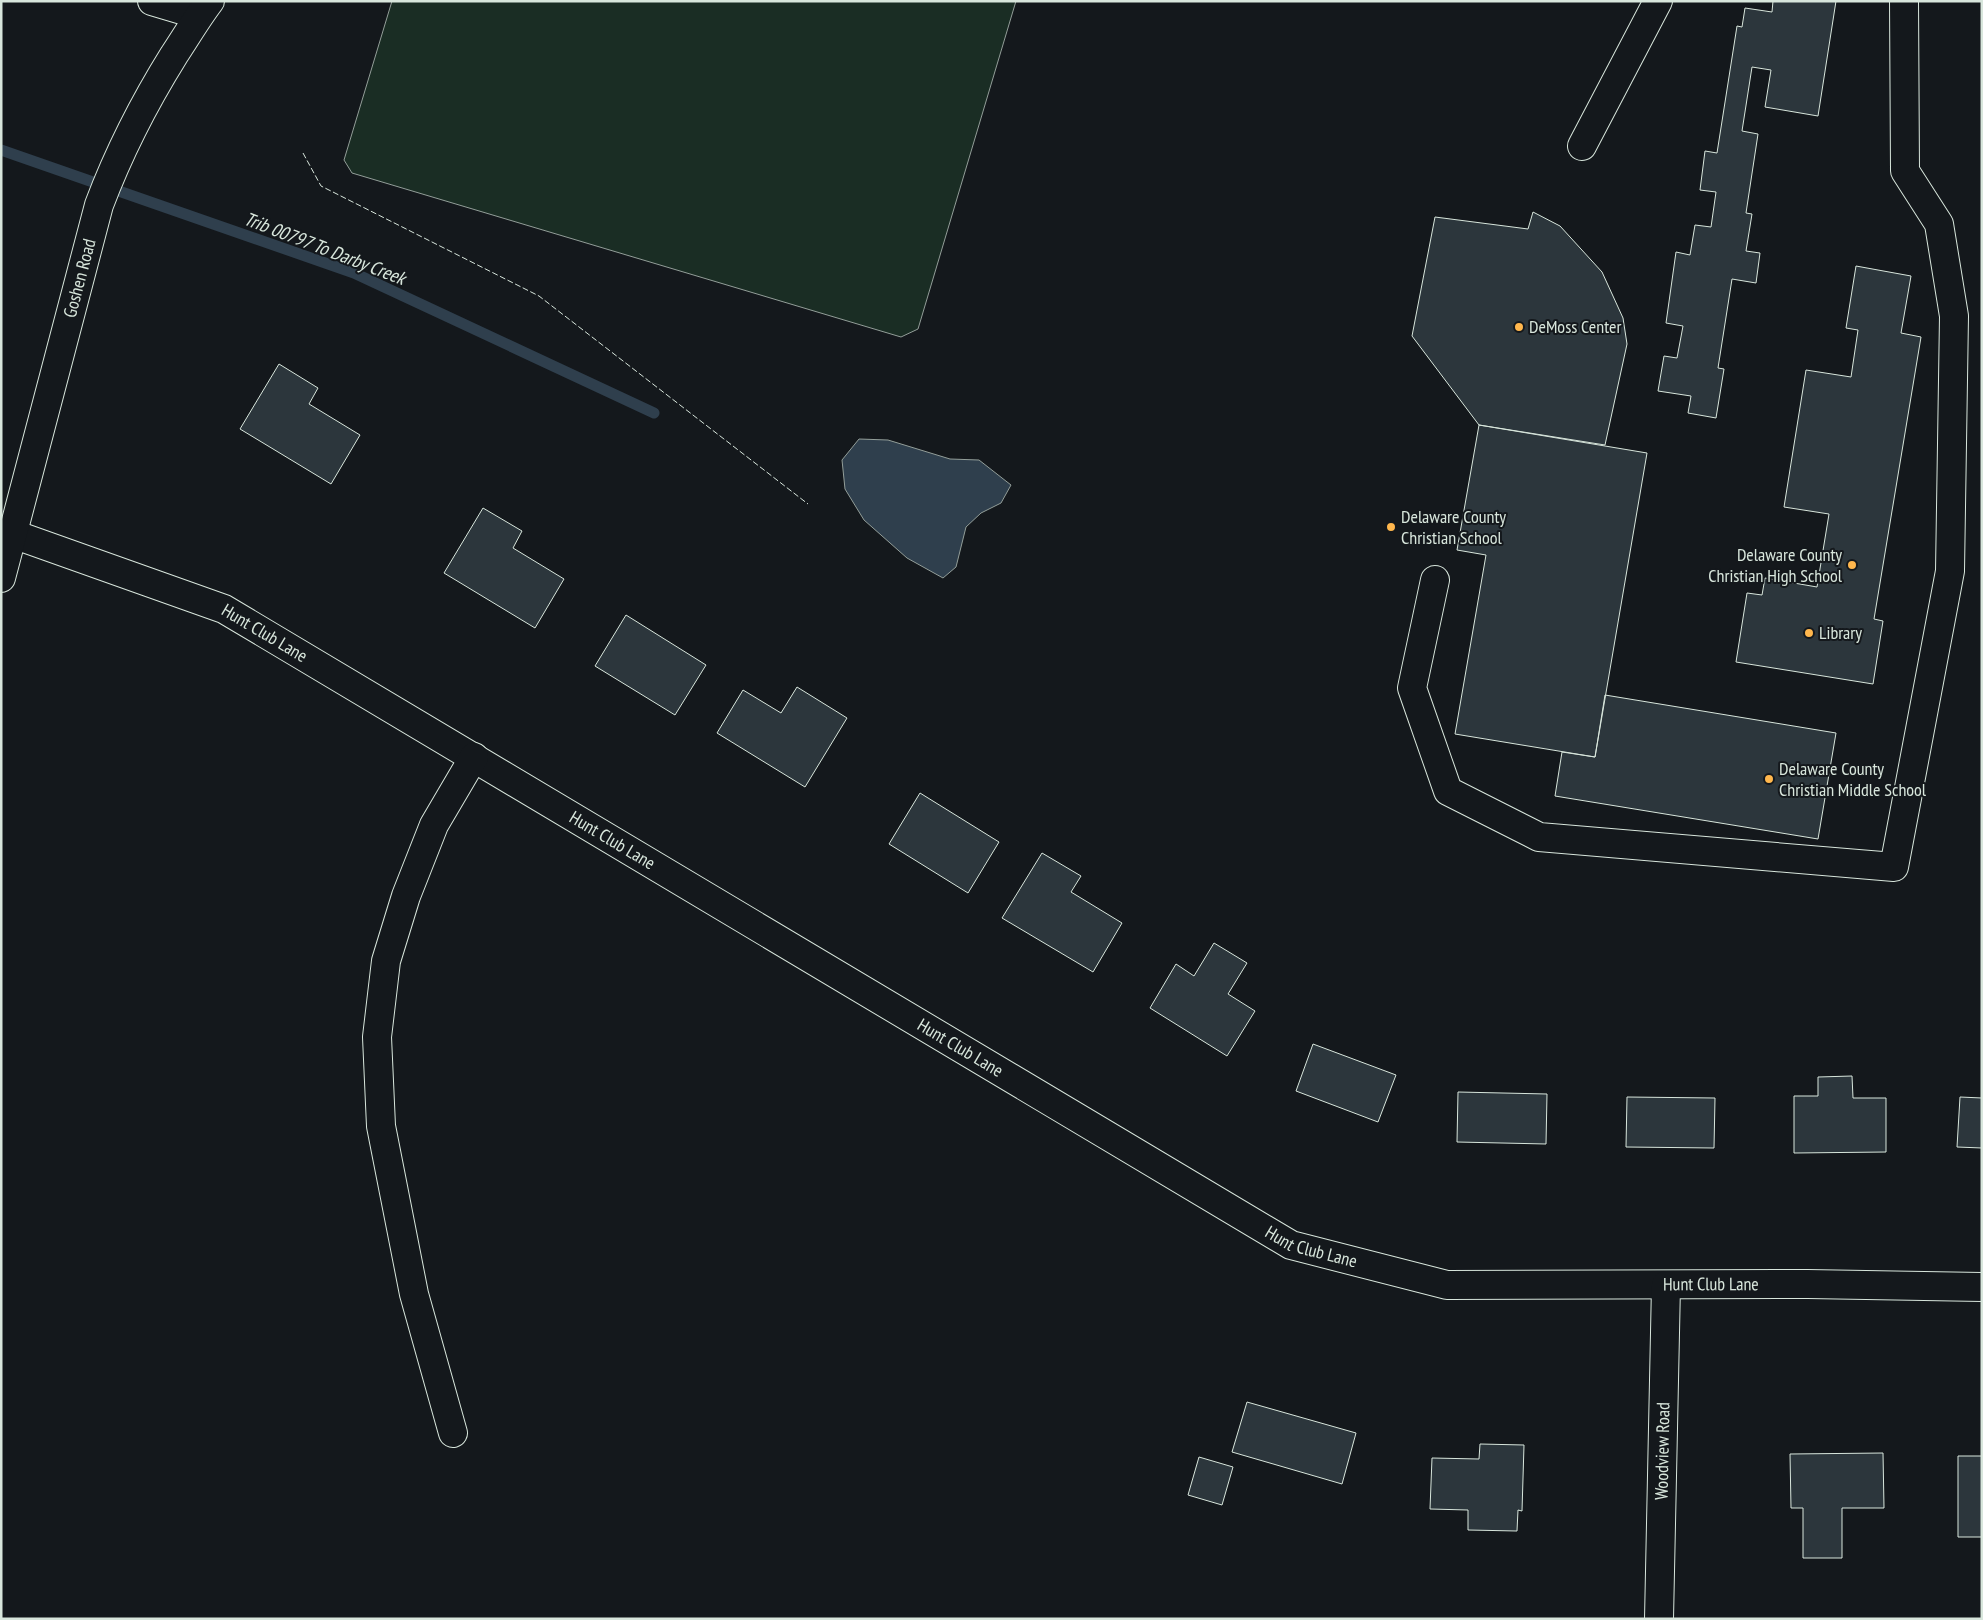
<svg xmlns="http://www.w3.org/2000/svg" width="1983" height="1620" font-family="'PT Sans Narrow',sans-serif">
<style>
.green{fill:#1a2d24;stroke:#939e99}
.water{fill:#2f3f4d;stroke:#939e99}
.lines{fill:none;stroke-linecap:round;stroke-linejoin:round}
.stream{stroke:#2f3f4d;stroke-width:11}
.building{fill:#2c363c;stroke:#d8e6dc}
.minor-casing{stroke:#d8e6dc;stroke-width:30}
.minor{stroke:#14181c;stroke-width:28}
.fence{stroke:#d8e6dc;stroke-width:1;stroke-dasharray:6 2.5;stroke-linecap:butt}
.poi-dot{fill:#ffb74d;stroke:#14181c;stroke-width:2}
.labels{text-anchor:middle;stroke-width:4;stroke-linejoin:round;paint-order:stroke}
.street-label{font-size:18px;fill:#d8e6dc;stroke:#14181c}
.poi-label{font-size:18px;fill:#d8e6dc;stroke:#14181c;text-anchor:start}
.water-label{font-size:19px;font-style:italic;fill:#d8e6dc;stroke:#14181c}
</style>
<rect width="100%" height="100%" fill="#14181c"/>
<path class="green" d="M 392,1 L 1016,1 L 918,329 L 901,337 L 352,173 L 344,160 Z"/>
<path class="water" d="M 859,439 L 888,440 L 950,459 L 979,460 L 1011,485 L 1001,503 L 981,513 L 966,527 L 956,567 L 943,578 L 907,558 L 864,520 L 845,489 L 842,460 Z"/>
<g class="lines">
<path class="stream" d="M 1,150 L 354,273 L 654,413"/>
</g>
<path class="building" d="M 1773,1 L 1836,1 L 1818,116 L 1765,107 L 1771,70 L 1752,67 L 1742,131 L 1758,134 L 1746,213 L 1752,214 L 1746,251 L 1760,253 L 1756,283 L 1732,279 L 1718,368 L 1724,369 L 1716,418 L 1688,413 L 1691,396 L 1658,391 L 1664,356 L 1677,358 L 1683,326 L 1666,323 L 1676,252 L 1690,255 L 1695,225 L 1711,227 L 1716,192 L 1700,190 L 1705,151 L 1717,153 L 1737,26 L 1742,27 L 1745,8 L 1772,12 Z
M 1533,212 L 1560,226 L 1602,272 L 1623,318 L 1627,344 L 1605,445 L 1479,425 L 1412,336 L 1435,217 L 1528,229 Z
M 1856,266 L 1911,276 L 1901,333 L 1921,337 L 1874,619 L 1883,621 L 1873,684 L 1736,662 L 1747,593 L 1762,595 L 1765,578 L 1817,587 L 1829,514 L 1784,507 L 1806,370 L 1851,377 L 1858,330 L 1846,328 Z
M 279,364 L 318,388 L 309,404 L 360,435 L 331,484 L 240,429 Z
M 1479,425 L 1647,453 L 1595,757 L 1455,734 L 1486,555 L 1457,550 Z
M 483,508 L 522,531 L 513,548 L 564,579 L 535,628 L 444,573 Z
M 626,615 L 706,665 L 675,715 L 595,666 Z
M 797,687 L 847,718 L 805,787 L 717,733 L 743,690 L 781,713 Z
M 1605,695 L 1836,733 L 1818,839 L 1555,796 L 1562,752 L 1595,757 Z
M 920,793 L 999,842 L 968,893 L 889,844 Z
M 1042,853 L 1081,876 L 1071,892 L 1122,923 L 1093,972 L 1002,918 Z
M 1214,943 L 1247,963 L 1228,994 L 1255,1011 L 1227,1056 L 1150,1008 L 1176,964 L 1194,976 Z
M 1313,1044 L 1396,1075 L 1378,1122 L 1296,1091 Z
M 1852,1076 L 1853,1098 L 1886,1098 L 1886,1152 L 1794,1153 L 1794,1096 L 1818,1096 L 1818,1077 Z
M 1458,1092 L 1547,1094 L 1546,1144 L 1457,1142 Z
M 1627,1097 L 1715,1098 L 1714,1148 L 1626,1147 Z
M 1960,1097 L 1982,1098 L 1982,1148 L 1957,1147 Z
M 1247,1402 L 1356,1433 L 1342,1484 L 1232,1452 Z
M 1480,1444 L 1524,1445 L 1522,1511 L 1518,1510 L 1517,1531 L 1468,1530 L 1468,1510 L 1430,1509 L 1432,1458 L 1479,1459 Z
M 1883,1453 L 1884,1508 L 1842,1508 L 1842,1558 L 1803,1558 L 1803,1508 L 1791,1508 L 1790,1454 Z
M 1958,1456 L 1982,1456 L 1982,1537 L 1958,1537 Z
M 1199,1457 L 1233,1467 L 1222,1505 L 1188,1495 Z"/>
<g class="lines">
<defs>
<g id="minor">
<path d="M 152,1 L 199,15"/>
<path d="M 1582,146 L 1658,1"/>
<path id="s1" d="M 13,534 L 224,609 L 1291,1245 L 1447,1285 L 1808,1284 L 1982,1287"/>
<path id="s2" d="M 1,578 L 99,205 C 119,152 144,103 174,55 C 186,37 197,18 210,1"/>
<path d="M 1435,580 L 1412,688 L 1448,791 L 1539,837 L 1894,867 L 1950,571 L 1954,316 L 1939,224 L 1905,171 L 1904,1"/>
<path d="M 453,1433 L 414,1294 L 381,1126 L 377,1037 L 386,961 L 406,896 L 434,825 L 474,757"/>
<path id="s3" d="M 1659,1619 L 1666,1285"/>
</g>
</defs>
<use href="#minor" class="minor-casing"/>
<use href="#minor" class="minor"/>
<path class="fence" d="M 303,153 L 321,186 L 539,296 L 808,504"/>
</g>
<g class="poi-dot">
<circle cx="1519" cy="327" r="5"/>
<circle cx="1391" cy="527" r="5"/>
<circle cx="1852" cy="565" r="5"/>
<circle cx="1809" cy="633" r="5"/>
<circle cx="1769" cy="779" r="5"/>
</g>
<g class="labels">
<g class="street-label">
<text dy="6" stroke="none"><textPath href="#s2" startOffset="310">Goshen Road</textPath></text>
<text dy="6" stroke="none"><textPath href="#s1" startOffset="271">Hunt Club Lane</textPath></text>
<text dy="6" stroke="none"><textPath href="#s1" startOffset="676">Hunt Club Lane</textPath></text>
<text dy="6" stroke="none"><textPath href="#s1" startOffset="1081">Hunt Club Lane</textPath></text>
<text dy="6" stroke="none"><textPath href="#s1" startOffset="1486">Hunt Club Lane</textPath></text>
<text dy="6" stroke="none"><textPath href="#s1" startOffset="1891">Hunt Club Lane</textPath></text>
<text dy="6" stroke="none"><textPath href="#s3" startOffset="168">Woodview Road</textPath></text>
</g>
<g class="poi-label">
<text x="1529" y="333">DeMoss Center</text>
<text x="1401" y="523">Delaware County<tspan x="1401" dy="21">Christian School</tspan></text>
<text x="1842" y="561" text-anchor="end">Delaware County<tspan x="1842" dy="21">Christian High School</tspan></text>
<text x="1819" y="639">Library</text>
<text x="1779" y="775">Delaware County<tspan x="1779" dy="21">Christian Middle School</tspan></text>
</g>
<g class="water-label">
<text transform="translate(325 248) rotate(21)" y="7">Trib 00797 To Darby Creek</text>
</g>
</g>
<rect width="1983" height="1620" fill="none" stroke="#d8e6dc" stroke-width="5"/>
</svg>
